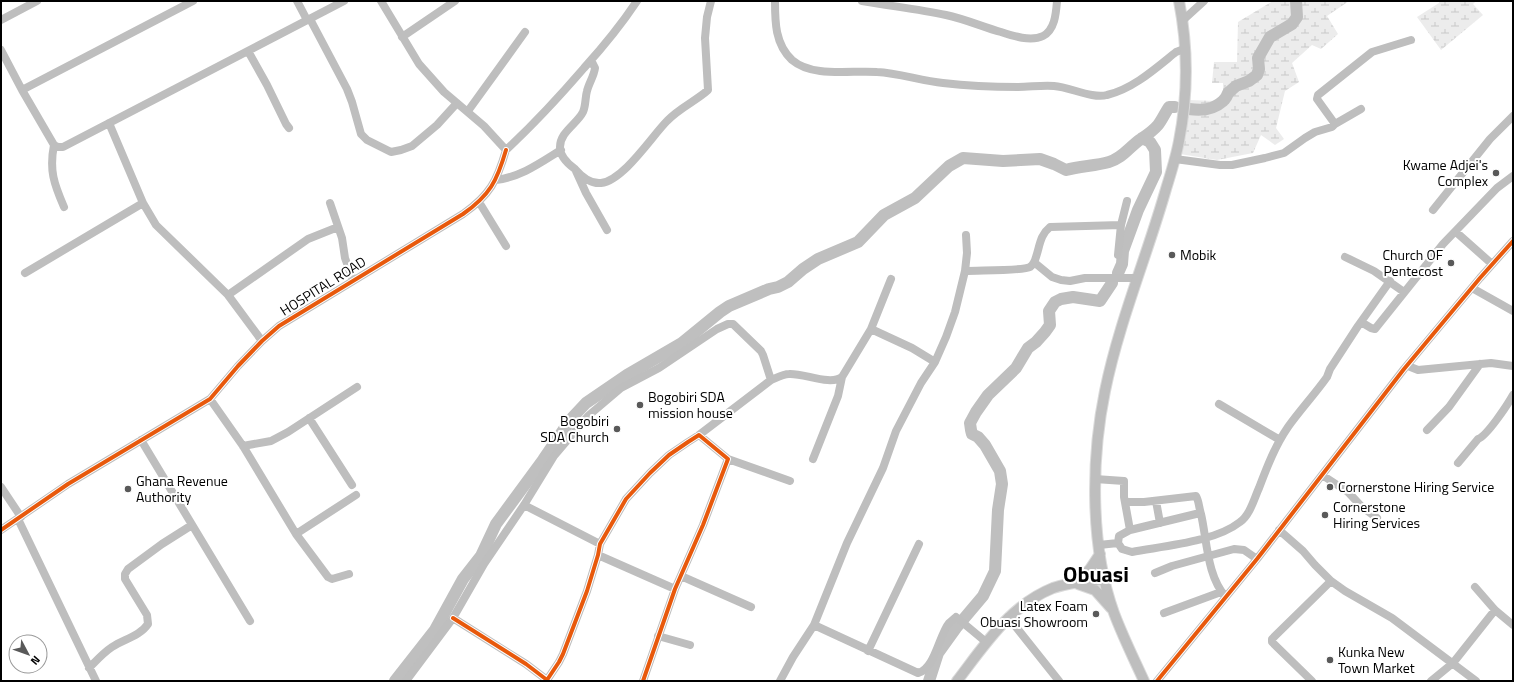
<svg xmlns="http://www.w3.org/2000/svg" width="1514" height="682" font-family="'Titillium Web',sans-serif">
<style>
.wetland{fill:url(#wetland-marsh)}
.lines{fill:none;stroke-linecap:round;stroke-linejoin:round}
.river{stroke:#bfbfbf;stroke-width:12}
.major-casing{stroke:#dbdbdb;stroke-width:12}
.minor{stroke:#bebebe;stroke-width:8}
.major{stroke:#bebebe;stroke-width:10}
.cycleway-casing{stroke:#fff;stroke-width:6}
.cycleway{stroke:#e8590c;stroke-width:4}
.poi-dot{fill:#595959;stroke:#fff;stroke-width:1.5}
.labels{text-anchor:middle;stroke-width:4;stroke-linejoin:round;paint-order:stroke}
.poi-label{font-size:14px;fill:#000;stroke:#fff;text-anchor:start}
.street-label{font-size:14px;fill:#000;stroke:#fff}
.town-label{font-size:22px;font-weight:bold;fill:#000;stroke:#fff}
</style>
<defs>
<pattern id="wetland-marsh" width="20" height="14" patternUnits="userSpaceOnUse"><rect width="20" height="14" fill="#ececec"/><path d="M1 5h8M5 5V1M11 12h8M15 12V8" fill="none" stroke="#c9c9c9"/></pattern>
</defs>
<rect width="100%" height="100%" fill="#fff"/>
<path class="wetland" d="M 1273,1 L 1349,1 L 1327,16 L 1338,34 L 1321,49 L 1312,45 L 1292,63 L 1299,82 L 1285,91 L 1276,128 L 1284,139 L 1275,145 L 1261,135 L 1253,153 L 1217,160 L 1180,154 L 1190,100 L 1216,101 L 1223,93 L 1223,83 L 1212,83 L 1214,62 L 1237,62 L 1238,22 Z
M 1439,1 L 1476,1 L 1473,4 L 1483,15 L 1441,50 L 1417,17 L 1439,3 Z"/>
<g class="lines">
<path class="river" d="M 1189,109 C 1202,111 1213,110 1223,101 C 1226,98 1227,97 1228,93 L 1236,86 L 1249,81 L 1257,75 L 1259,69 L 1258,58 L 1270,37 L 1292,24 L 1297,17 L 1296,1
M 1118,273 L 1122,264 L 1123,251 L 1138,210 L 1156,172 L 1155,150 L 1150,142 L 1142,138
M 395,681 L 435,630 L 463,579 L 481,556 L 496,524 L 543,460 L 571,419 L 586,403 L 627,375 L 682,343 L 720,312 L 729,306 L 769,289 L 778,287 L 788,282 L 803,269 L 818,259 L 858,242 L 884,215 L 915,198 L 949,166 L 963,158 L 1003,161 L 1040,159 L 1054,164 L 1066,170 C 1080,166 1095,166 1109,162 C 1123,158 1129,147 1141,139 C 1147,135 1153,131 1158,125 C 1162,120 1165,113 1169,107 L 1175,107
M 929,681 L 938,653 L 956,628 L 983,596 L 995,571 L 998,510 L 1002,484 L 1000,471 L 985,445 L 978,437 L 972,434 L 971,430 L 970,423 L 976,412 L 988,395 L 1016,368 L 1028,348 L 1036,342 L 1045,332 L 1050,325 L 1049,311 L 1055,302 L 1061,299 L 1073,297 L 1100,301 L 1112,283"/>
<defs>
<path id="major" d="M 1078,582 L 1090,569 L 1100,554
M 1078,584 L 1095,590 L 1111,608
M 957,681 C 984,646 1010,605 1053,588 C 1070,582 1087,581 1104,579
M 1144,681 C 1134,659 1123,637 1114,613 C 1090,547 1091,459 1105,391 C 1119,322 1147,256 1166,189 C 1171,173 1176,157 1179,141 C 1188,95 1188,47 1179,1"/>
</defs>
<use href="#major" class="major-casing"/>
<path class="minor" d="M 297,1 L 307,20
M 381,1 L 419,64 L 444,92 L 484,126 L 506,150
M 775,1 C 775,22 775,44 792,60 C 813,78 851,70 877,72 C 899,73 921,81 943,83 C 968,86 993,87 1018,87 C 1030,87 1042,85 1054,86 C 1070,87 1092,99 1107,95 C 1133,89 1156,68 1176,52 L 1184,49
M 862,1 C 890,6 918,9 946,15 C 965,19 983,27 1001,32 C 1013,36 1031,42 1043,36 C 1055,30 1056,13 1057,1
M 310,19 L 347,89 L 352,102 L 361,134 L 367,140 L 391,152 L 401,150 L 412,146 L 437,125 L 457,103
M 1,20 L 37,1
M 1182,21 L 1204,1
M 402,37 L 455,1
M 1,50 L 22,90 L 54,145 L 58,147 L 63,147 L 344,1
M 248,51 L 267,85 L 286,124 L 289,128
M 591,60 L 595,68 C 594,76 589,83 587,91 C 585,98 586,105 583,112 C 577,124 560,132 560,147 C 560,156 568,164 575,169 C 581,176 591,184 601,183 C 624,180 652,136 667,121 C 679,108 696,101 708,90 L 705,38 L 707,17 L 711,1
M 22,90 L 193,1
M 468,111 L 525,32
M 109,123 L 143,203 L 156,225 L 228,295 L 262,341
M 1335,124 L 1317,99 L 1318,95 L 1372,52 L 1411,40
M 54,145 C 49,170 54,184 64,207
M 506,150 C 534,124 559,97 584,68 C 603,47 621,25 637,1
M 1175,159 L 1220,165 L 1232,165 L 1265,158 L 1284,153 L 1305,138 L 1315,132 L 1332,127 L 1335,124 L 1361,109
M 576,171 L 586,193 L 607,230
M 496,180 C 521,177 540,163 561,150
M 479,202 L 506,246
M 330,203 L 342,238 L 345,258 L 353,280
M 1433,210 L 1490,139 L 1513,116
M 1456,232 L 1492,264
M 1118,255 L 1121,225 L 1127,201
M 1345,257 L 1374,271 L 1404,292
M 1035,263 L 1052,277 L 1061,280 L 1070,281 L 1085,278 L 1138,278
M 965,271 C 976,270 1023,271 1030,267 C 1034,264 1035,261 1036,257 C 1040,245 1040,235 1050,227 L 1121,225
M 25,273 L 143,203
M 1472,288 L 1513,311
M 228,295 L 308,239 L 338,227
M 1361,322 L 1371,328 L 1375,329 L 1443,244 L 1497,188 L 1513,176
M 871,329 L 912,348 L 935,362
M 1408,366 L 1418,370 L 1491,363 L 1513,366
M 771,380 C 776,378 783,374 789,374 C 804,373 830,386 842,377 L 871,329 L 891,279
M 210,399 L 243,446 L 296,534 L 328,577 L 332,579 L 349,574
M 1219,404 L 1280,440
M 309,418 L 352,485
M 1427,430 L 1449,407 L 1480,364
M 141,440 L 250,621
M 243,446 L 271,441 L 288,432 L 357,387
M 728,459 L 790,481
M 813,459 L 838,396 L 842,377
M 1458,463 L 1478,439 C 1487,436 1508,404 1513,395
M 1322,475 L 1348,492 L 1361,506 L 1377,518
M 1095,479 L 1124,481 L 1124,497 L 1130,530
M 1,487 L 21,517
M 1156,501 L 1160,523
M 1125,502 L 1144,502 L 1196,496 C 1199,501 1199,508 1201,514 C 1207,540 1207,577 1226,597
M 524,505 L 600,544
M 18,519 L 96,681
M 1,530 L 68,484 L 210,399 L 238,366 L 262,341 L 279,326 L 463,214 C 490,195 497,181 506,150
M 1279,530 L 1303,551 L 1315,565 L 1331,581 L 1345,591 L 1392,618 L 1476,681
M 296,534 L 356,495
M 1118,543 L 1119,536 L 1130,530 L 1200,513
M 1099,545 L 1118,543 L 1122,549 L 1132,552 C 1164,546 1215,542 1240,522 C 1250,515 1254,499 1259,488 C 1267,467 1275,446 1288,427 C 1300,410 1315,394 1327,377 L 1330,369 L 1358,326 L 1390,281
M 598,555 L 675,589
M 1155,573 L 1172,566 L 1234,549 L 1244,550 L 1257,559
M 681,576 L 751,607
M 1475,587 L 1495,610 L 1513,625
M 1164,613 L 1221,592
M 1008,617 L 1059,681
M 453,618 L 526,664 L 547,680 L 559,662 L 563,654 L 587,591 L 598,555 L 600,544 L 626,499 L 650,473 L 669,455 L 688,442 L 699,435 L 728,459 L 703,525 L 675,589 L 643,681
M 814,625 L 918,673 C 935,669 939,635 949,623 C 951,621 954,619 956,617 L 986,642
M 658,636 L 690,645
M 868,651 L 919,544
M 89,668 C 96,661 103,653 112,647 C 124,639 140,636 148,624 L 147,615 L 125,579 L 125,574 L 128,569 L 162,544 L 192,525
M 406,681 L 453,618 L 484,564 L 524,505 L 554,456 L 588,416 L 621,388 L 659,368 L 717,329 L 728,324 L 733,324 L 761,351 L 763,355 L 771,380 L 699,435
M 780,681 L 793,657 L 814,625 L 847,543 L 883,468 L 896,431 L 921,383 L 935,362 L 946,337 L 955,312 L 965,271 L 967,253 L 966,235
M 1157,681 L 1257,559 L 1404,369 L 1480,278 L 1513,241
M 1312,681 L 1272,642 L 1272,639 L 1331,581
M 1431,681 L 1453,663 L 1495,610"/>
<use href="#major" class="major"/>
<defs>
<path id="cycleway" d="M 1,530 L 68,484 L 210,399 L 238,366 L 262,341 L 279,326 L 463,214 C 490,195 497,181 506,150
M 453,618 L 526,664 L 547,680 L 559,662 L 563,654 L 587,591 L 598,555 L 600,544 L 626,499 L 650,473 L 669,455 L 688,442 L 699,435 L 728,459 L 703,525 L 675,589 L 643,681
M 1157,681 L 1257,559 L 1404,369 L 1480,278 L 1513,241"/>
</defs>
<use href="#cycleway" class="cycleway-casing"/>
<use href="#cycleway" class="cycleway"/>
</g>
<g class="poi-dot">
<circle cx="1496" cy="173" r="4"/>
<circle cx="1172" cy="255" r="4"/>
<circle cx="1451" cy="263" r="4"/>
<circle cx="640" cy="405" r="4"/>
<circle cx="617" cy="429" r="4"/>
<circle cx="1330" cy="487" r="4"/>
<circle cx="128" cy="489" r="4"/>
<circle cx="1325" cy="515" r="4"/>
<circle cx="1096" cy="614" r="4"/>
<circle cx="1330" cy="660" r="4"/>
</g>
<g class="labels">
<g class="poi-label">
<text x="1488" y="170" text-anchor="end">Kwame Adjei's<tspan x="1488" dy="16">Complex</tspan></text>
<text x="1180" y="260">Mobik</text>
<text x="1443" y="260" text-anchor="end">Church OF<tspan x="1443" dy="16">Pentecost</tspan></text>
<text x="648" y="402">Bogobiri SDA<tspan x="648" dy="16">mission house</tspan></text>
<text x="609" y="426" text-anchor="end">Bogobiri<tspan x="609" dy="16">SDA Church</tspan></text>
<text x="136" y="486">Ghana Revenue<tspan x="136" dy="16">Authority</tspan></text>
<text x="1338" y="492">Cornerstone Hiring Service</text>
<text x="1333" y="512">Cornerstone<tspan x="1333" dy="16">Hiring Services</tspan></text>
<text x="1088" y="611" text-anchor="end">Latex Foam<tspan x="1088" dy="16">Obuasi Showroom</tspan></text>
<text x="1338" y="657">Kunka New<tspan x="1338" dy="16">Town Market</tspan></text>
</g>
<g class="street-label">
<text transform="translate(323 286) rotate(-32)" y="5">HOSPITAL ROAD</text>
</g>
<g class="town-label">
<text x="1096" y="582">Obuasi</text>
</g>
</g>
<rect width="1514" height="682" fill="none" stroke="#000000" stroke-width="4"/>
<g transform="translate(28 654) rotate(131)"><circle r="19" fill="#ffffff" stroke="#999999"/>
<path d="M0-3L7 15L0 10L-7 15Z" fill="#595959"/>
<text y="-6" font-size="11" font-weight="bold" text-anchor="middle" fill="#000000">N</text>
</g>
</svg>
